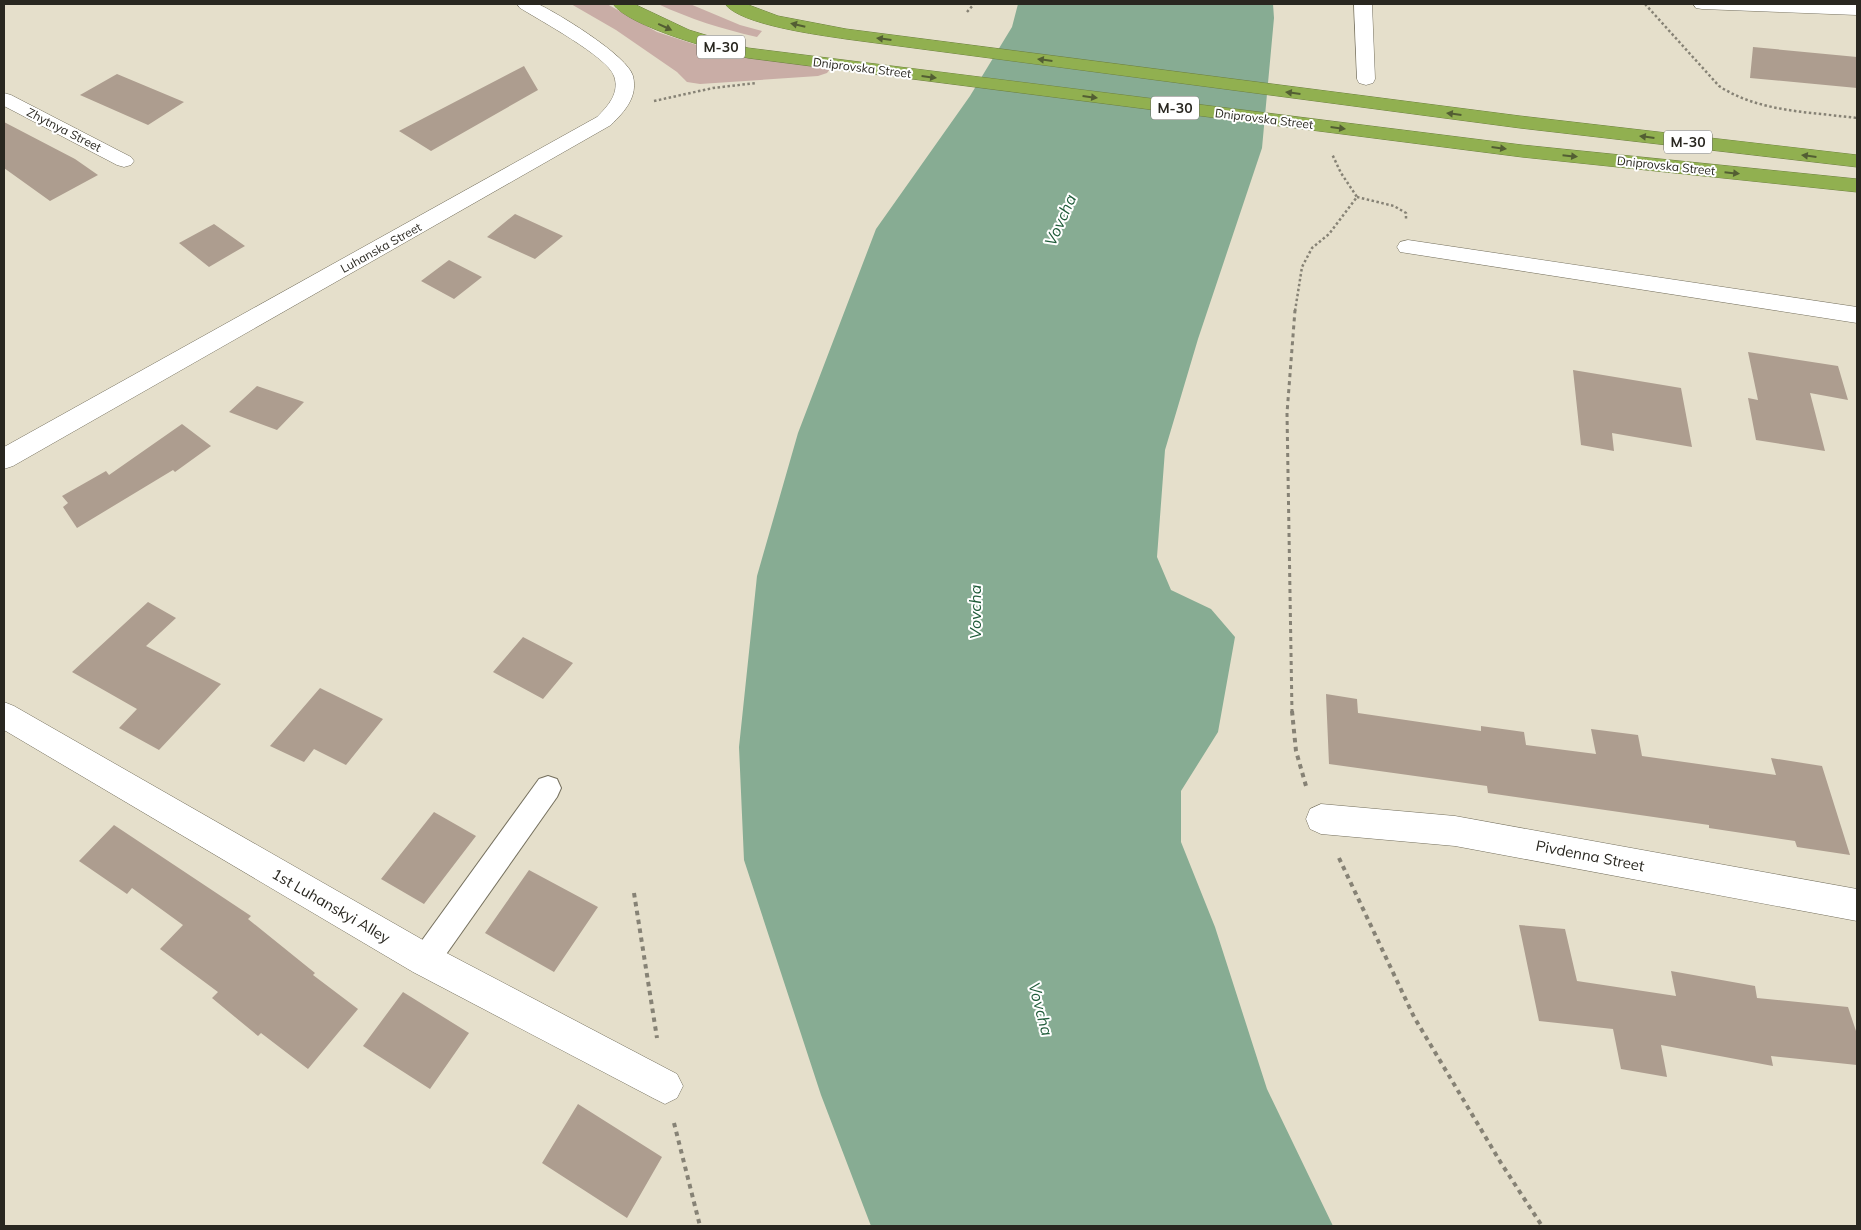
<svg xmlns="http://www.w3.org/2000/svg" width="1861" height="1230" font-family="Mulish,sans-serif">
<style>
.green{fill:#c9ada6}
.water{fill:#87ac93}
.building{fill:#ad9d8f}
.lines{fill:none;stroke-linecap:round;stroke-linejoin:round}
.lane-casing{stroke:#746f5d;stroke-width:2}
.street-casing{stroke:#746f5d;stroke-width:1}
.secondary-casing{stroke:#746f5d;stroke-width:1}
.highway-casing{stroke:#6d803f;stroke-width:1}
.path-far2{stroke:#868275;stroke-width:2.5;stroke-dasharray:2.5 2.5;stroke-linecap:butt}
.path-far1{stroke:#868275;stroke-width:3;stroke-dasharray:4 4;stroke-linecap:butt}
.path{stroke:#868275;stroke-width:4;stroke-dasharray:4.5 4.5;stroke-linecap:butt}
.lane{fill:#fff;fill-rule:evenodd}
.street{fill:#fff;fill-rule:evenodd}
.secondary{fill:#fff;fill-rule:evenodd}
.highway{fill:#91b050;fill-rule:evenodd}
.oneway{fill:#535e33}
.labels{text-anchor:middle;stroke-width:4;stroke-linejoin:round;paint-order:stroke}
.far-street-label{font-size:12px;fill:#292720;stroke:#fff}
.shield{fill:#fff;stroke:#696863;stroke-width:1}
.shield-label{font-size:14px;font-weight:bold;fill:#292720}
.street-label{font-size:15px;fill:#292720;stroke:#fff}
.water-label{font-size:16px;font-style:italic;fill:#205c3a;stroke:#fff}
</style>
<rect width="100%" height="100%" fill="#e5dfcb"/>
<path class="green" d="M 571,4 L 607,4 L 657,32 L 706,48 L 830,69 L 827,73 L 818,76 L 700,84 L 687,82 L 677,72 L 616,30 Z
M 658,4 L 690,4 L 740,25 L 762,31 L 757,37 C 722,29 690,19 658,4 Z"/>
<path class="water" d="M 1018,4 L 1273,4 L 1274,18 L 1262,148 L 1198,339 L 1165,450 L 1157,557 L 1171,590 L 1211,609 L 1235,637 L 1218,732 L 1181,791 L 1181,842 L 1215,927 L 1267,1089 L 1333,1226 L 871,1226 L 821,1095 L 744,860 L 739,747 L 757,576 L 798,433 L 876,229 L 970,96 L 1012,27 Z"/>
<path class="building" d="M 1753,47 L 1857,57 L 1857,88 L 1750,78 Z
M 524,66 L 538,90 L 431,151 L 399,131 Z
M 117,74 L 184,102 L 148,125 L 80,95 Z
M 4,122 L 75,159 L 98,175 L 50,201 L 4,168 Z
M 515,214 L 563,236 L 535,259 L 487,237 Z
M 214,224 L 245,246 L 209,267 L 179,243 Z
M 449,260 L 482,277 L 454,299 L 421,281 Z
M 1748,352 L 1838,366 L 1848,400 L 1810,393 L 1825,451 L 1756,440 L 1748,398 L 1758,400 Z
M 1573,370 L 1681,388 L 1692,447 L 1612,433 L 1614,451 L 1581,445 Z
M 257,386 L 304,402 L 277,430 L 229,412 Z
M 182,424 L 211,446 L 175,472 L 173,470 L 77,528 L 63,507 L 68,503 L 62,496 L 106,471 L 109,475 Z
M 148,602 L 176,618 L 146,646 L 221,684 L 159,750 L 119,728 L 137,709 L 72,672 Z
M 523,637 L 573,663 L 543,699 L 493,672 Z
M 320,688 L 383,719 L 346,765 L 314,749 L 304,762 L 270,746 Z
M 1326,694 L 1357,699 L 1358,713 L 1481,731 L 1481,726 L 1524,732 L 1526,745 L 1596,754 L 1591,729 L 1638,735 L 1642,756 L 1776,775 L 1771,758 L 1822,766 L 1850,855 L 1797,847 L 1795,841 L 1709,828 L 1709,825 L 1488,793 L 1487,786 L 1329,764 Z
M 434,812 L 476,836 L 424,904 L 381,879 Z
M 114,825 L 251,916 L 248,919 L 315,973 L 313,975 L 358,1009 L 308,1069 L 261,1033 L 258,1036 L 212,998 L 218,992 L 160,949 L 183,925 L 132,888 L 127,894 L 79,861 Z
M 529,870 L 598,907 L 554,972 L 485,933 Z
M 1519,925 L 1565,929 L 1577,981 L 1676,996 L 1671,971 L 1755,986 L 1757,998 L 1848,1007 L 1857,1034 L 1857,1065 L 1771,1056 L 1773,1066 L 1661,1045 L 1667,1077 L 1621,1069 L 1613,1029 L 1539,1021 Z
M 403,992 L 469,1033 L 430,1089 L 363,1046 Z
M 578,1104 L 662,1157 L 627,1218 L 542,1163 Z"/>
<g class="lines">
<defs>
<path id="lane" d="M 548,776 L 557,779 L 561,788 L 557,797 L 435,970 L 425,974 L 415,970 L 411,960 L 415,950 L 539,779 Z"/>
<path id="street" d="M 1354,4 L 1372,4 L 1375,79 L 1373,83 L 1366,85 L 1359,83 L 1357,79 Z
M 1693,4 L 1857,5 L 1857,15 L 1702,9 L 1696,8 Z
M 4,93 L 11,95 L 131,157 L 134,161 L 131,165 L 124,167 L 117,165 L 4,106 Z
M 1408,240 L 1857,307 L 1857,323 L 1400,252 L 1397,247 L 1400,242 Z
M 4,702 L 14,706 L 437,948 L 677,1074 L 683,1086 L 677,1098 L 665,1104 L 653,1098 L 413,972 L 4,730 Z
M 1321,804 L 1455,816 L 1857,889 L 1857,921 L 1455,846 L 1321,834 L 1310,829 L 1306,819 L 1310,809 Z"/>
<path id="secondary" d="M 517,4 C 524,4 534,2 540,5 C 559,14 628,56 633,76 C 638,97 625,111 611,125 L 13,466 L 4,469 L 4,447 L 597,117 C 608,106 620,93 614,76 C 608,57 539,20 520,8 Z"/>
<path id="highway" d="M 613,4 L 634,4 L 689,30 L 748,48 L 1522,145 L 1857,179 L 1857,192 L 1522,157 L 748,58 C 719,51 629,27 613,4 Z
M 725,4 L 746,4 L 778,16 L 846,29 L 1520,116 L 1857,155 L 1857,167 L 1520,128 L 846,39 C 820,35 740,25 725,4 Z"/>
</defs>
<use href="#lane" class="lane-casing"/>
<use href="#street" class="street-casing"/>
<use href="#secondary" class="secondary-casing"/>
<use href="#highway" class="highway-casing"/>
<path class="path-far2" d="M 1645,4 L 1719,86 C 1758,112 1811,112 1857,118
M 967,12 L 974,4
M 654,101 L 713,88 L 756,83
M 1357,197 L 1394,206 L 1406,213 L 1406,220
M 1295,311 L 1302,267 L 1312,248 L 1329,234 L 1357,197 L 1341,173 L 1332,154"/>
<path class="path-far1" d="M 1292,713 L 1287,413 L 1295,310"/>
<path class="path" d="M 1292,711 L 1296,751 L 1306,786
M 1339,858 L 1414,1017 L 1501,1163 L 1542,1226
M 634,893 L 657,1038
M 674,1123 L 700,1226"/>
<use href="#lane" class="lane"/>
<use href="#street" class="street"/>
<use href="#secondary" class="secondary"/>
<use href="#highway" class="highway"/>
</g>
<defs><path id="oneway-solid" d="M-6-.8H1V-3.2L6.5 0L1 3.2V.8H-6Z" transform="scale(1.25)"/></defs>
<g class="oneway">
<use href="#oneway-solid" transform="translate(798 25) rotate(-167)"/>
<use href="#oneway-solid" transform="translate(665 27) rotate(25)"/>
<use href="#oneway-solid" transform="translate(884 39) rotate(-173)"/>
<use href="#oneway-solid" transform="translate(1045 60) rotate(-173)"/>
<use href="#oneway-solid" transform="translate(929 77) rotate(7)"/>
<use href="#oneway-solid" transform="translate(1293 93) rotate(-173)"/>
<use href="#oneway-solid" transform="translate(1090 97) rotate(7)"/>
<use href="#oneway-solid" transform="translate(1454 114) rotate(-173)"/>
<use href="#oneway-solid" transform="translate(1338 128) rotate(7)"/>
<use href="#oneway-solid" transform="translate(1647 137) rotate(-173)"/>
<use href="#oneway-solid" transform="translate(1499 148) rotate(7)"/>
<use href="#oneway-solid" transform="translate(1570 156) rotate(6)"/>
<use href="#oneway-solid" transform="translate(1809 156) rotate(-173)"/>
<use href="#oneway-solid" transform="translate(1732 173) rotate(6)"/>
</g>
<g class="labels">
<g class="far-street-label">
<text transform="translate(862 68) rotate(7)" y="4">Dniprovska Street</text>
<text transform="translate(1264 119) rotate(7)" y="4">Dniprovska Street</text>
<text transform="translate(64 130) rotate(27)" y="4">Zhytnya Street</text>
<text transform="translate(1666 166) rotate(6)" y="4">Dniprovska Street</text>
<text transform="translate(381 248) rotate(-29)" y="4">Luhanska Street</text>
</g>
<g class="shield">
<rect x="697" y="35.5" width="48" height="23" rx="4"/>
<rect x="1151" y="96.5" width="48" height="23" rx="4"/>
<rect x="1664" y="130.5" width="48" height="23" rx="4"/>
</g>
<g class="shield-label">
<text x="721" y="52">М-30</text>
<text x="1175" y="113">М-30</text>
<text x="1688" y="147">М-30</text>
</g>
<g class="street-label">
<text transform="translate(1590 856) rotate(11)" y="5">Pivdenna Street</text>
<text transform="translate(331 906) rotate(30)" y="5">1st Luhanskyi Alley</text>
</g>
<g class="water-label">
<text transform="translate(1060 220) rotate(-66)" y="6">Vovcha</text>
<text transform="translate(975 612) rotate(-90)" y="6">Vovcha</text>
<text transform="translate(1041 1009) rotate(75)" y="6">Vovcha</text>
</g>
</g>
<rect width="1861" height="1230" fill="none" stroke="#292720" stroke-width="10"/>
</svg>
